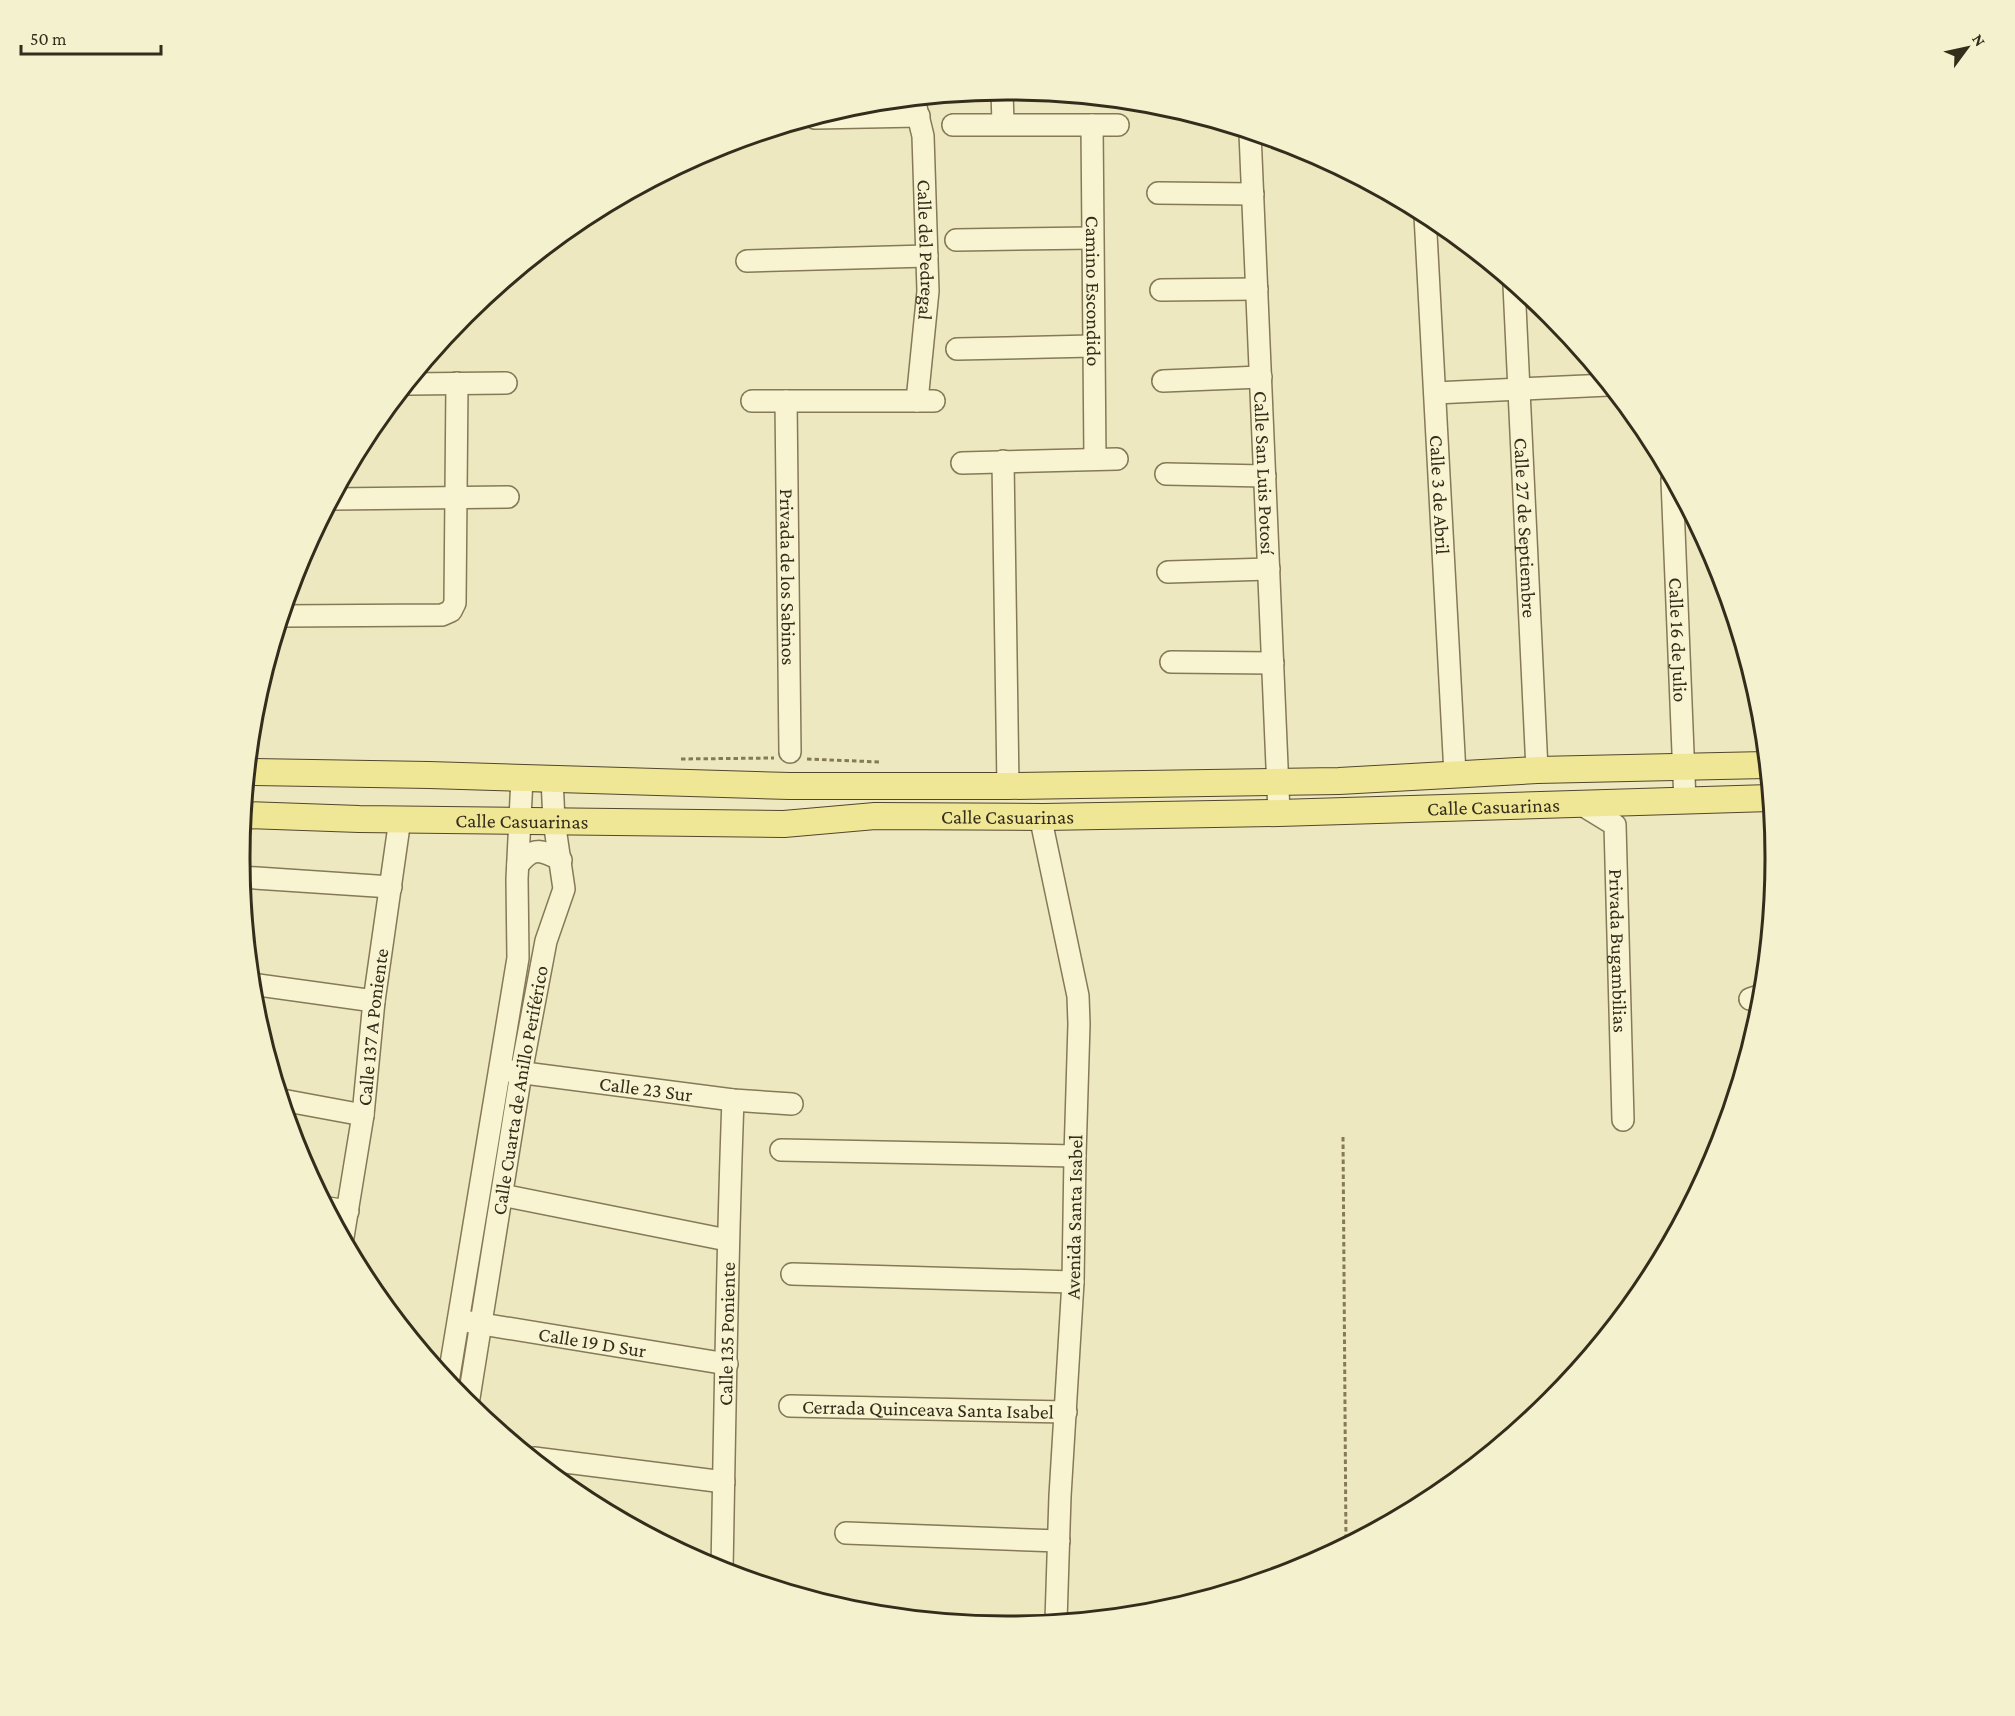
<svg xmlns="http://www.w3.org/2000/svg" width="2015" height="1716" font-family="'Crimson Pro',serif">
<style>
.lines{fill:none;stroke-linecap:round;stroke-linejoin:round}
.minor-casing{stroke:#857958;stroke-width:24}
.major-casing{stroke:#52462c;stroke-width:28}
.path{stroke:#857958;stroke-width:3;stroke-dasharray:4.5 3;stroke-linecap:butt}
.minor{stroke:#f8f4d1;stroke-width:21}
.major{stroke:#f0e796;stroke-width:26}
.labels{text-anchor:middle;stroke-width:4.5;stroke-linejoin:round;paint-order:stroke}
.street-label{font-size:20px;fill:#342d1c;stroke:#f4f1ce}
.rim{fill:none;stroke:#342d1c;stroke-width:3}
</style>
<rect width="100%" height="100%" fill="#ede8bf"/>
<g class="lines">
<defs>
<g id="minor">
<path d="M 1002,91 L 1003,124"/>
<path id="s1" d="M 914,99 L 923,136 L 928,291 L 917,401"/>
<path d="M 815,118 L 919,116"/>
<path d="M 953,125 L 1118,125"/>
<path id="s2" d="M 1092,125 L 1095,459"/>
<path id="s3" d="M 1250,133 L 1279,813"/>
<path d="M 1158,193 L 1253,194"/>
<path id="s4" d="M 1425,215 L 1455,774"/>
<path d="M 956,240 L 1092,238"/>
<path d="M 747,261 L 927,256"/>
<path id="s5" d="M 1514,285 L 1537,770"/>
<path d="M 1161,290 L 1257,289"/>
<path d="M 957,349 L 1092,346"/>
<path d="M 1163,381 L 1261,377"/>
<path d="M 408,384 L 506,383"/>
<path d="M 1435,393 L 1608,385"/>
<path d="M 752,401 L 934,401"/>
<path id="s6" d="M 786,401 L 790,752"/>
<path d="M 1003,461 L 1008,786"/>
<path d="M 962,463 L 1117,459"/>
<path d="M 1166,474 L 1265,476"/>
<path id="s7" d="M 1672,480 L 1685,802"/>
<path d="M 333,499 L 508,497"/>
<path d="M 1168,572 L 1269,569"/>
<path d="M 282,616 L 442,615 L 451,611 L 455,603 L 457,383"/>
<path d="M 1171,662 L 1273,663"/>
<path id="s8" d="M 1579,803 L 1615,825 L 1623,1120"/>
<path d="M 1043,817 L 1042,825 L 1078,996 L 1079,1024 L 1075,1156 L 1073,1282 L 1060,1496 L 1056,1621"/>
<path d="M 518,865 C 533,846 541,850 561,860"/>
<path d="M 241,877 L 391,887"/>
<path d="M 252,984 L 374,1001"/>
<path d="M 1750,999 L 1762,995"/>
<path id="s9" d="M 509,1071 L 733,1100 L 792,1104"/>
<path d="M 282,1100 L 363,1115"/>
<path d="M 781,1150 L 1075,1156"/>
<path d="M 502,1195 L 727,1240"/>
<path d="M 328,1208 L 348,1211"/>
<path id="s10" d="M 343,1237 L 363,1115 L 374,1001 L 400,819"/>
<path d="M 792,1274 L 1073,1282"/>
<path id="s11" d="M 470,1322 L 727,1364"/>
<path d="M 448,1382 L 518,958 L 517,879 L 522,778"/>
<path id="s12" d="M 468,1404 L 521,1073 L 546,941 L 564,889 L 554,821 L 552,779"/>
<path id="s13" d="M 790,1406 L 1066,1412"/>
<path d="M 534,1458 L 724,1482"/>
<path d="M 846,1533 L 1059,1541"/>
<path id="s14" d="M 722,1570 C 725,1413 727,1256 733,1100"/>
</g>
<g id="major">
<path d="M 248,772 L 429,775 L 790,786 L 1008,786 L 1339,781 L 1537,770 L 1766,765"/>
<path id="s15" d="M 244,815 L 359,819 L 784,824 L 875,816 L 1043,817 L 1279,813 L 1770,798"/>
</g>
</defs>
<use href="#minor" class="minor-casing"/>
<use href="#major" class="major-casing"/>
<path class="path" d="M 681,759 L 774,758
M 807,759 L 879,762
M 1343,1137 L 1346,1544"/>
<use href="#minor" class="minor"/>
<use href="#major" class="major"/>
</g>
<g class="labels">
<g class="street-label">
<text dy="7" stroke="none"><textPath href="#s1" startOffset="152">Calle del Pedregal</textPath></text>
<text dy="7" stroke="none"><textPath href="#s2" startOffset="166">Camino Escondido</textPath></text>
<text dy="7" stroke="none"><textPath href="#s3" startOffset="340">Calle San Luis Potosí</textPath></text>
<text dy="7" stroke="none"><textPath href="#s4" startOffset="280">Calle 3 de Abril</textPath></text>
<text dy="7" stroke="none"><textPath href="#s5" startOffset="243">Calle 27 de Septiembre</textPath></text>
<text dy="7" stroke="none"><textPath href="#s6" startOffset="176">Privada de los Sabinos</textPath></text>
<text dy="7" stroke="none"><textPath href="#s7" startOffset="160">Calle 16 de Julio</textPath></text>
<text dy="7" stroke="none"><textPath href="#s15" startOffset="1250">Calle Casuarinas</textPath></text>
<text dy="7" stroke="none"><textPath href="#s15" startOffset="764">Calle Casuarinas</textPath></text>
<text dy="7" stroke="none"><textPath href="#s15" startOffset="278">Calle Casuarinas</textPath></text>
<text dy="7" stroke="none"><textPath href="#s8" startOffset="168">Privada Bugambilias</textPath></text>
<text dy="7" stroke="none"><textPath href="#s10" startOffset="212">Calle 137 A Poniente</textPath></text>
<text dy="7" stroke="none"><textPath href="#s9" startOffset="138">Calle 23 Sur</textPath></text>
<text dy="7" stroke="none"><textPath href="#s12" startOffset="318">Calle Cuarta de Anillo Periférico</textPath></text>
<text transform="translate(1074 1217) rotate(-89)" y="7">Avenida Santa Isabel</text>
<text dy="7" stroke="none"><textPath href="#s14" startOffset="236">Calle 135 Poniente</textPath></text>
<text dy="7" stroke="none"><textPath href="#s11" startOffset="124">Calle 19 D Sur</textPath></text>
<text dy="7" stroke="none"><textPath href="#s13" startOffset="138">Cerrada Quinceava Santa Isabel</textPath></text>
</g>
</g>
<path d="M0 0H2015V1716H0ZM1007 100H1008A757 757 0 0 1 1765 857V859A757 757 0 0 1 1008 1616H1007A757 757 0 0 1 250 859V857A757 757 0 0 1 1007 100Z" fill="#f4f1ce" fill-rule="evenodd"/>
<path class="rim" d="M1007 100H1008A757 757 0 0 1 1765 857V859A757 757 0 0 1 1008 1616H1007A757 757 0 0 1 250 859V857A757 757 0 0 1 1007 100Z"/>
<g transform="translate(1967 48) rotate(57)" stroke="#f4f1ce" stroke-width="4.5" paint-order="stroke">
<path d="M0-4.5L10 22L0 15L-10 22Z" fill="#342d1c"/>
<text y="-9" font-size="16" font-weight="bold" text-anchor="middle" fill="#342d1c">N</text>
</g>
<path d="M21 45v9h140v-9" fill="none" stroke="#342d1c" stroke-width="3"/>
<text x="30" y="45" font-size="18" fill="#342d1c" stroke="#f4f1ce" stroke-width="4.5" paint-order="stroke">50 m</text>
</svg>
